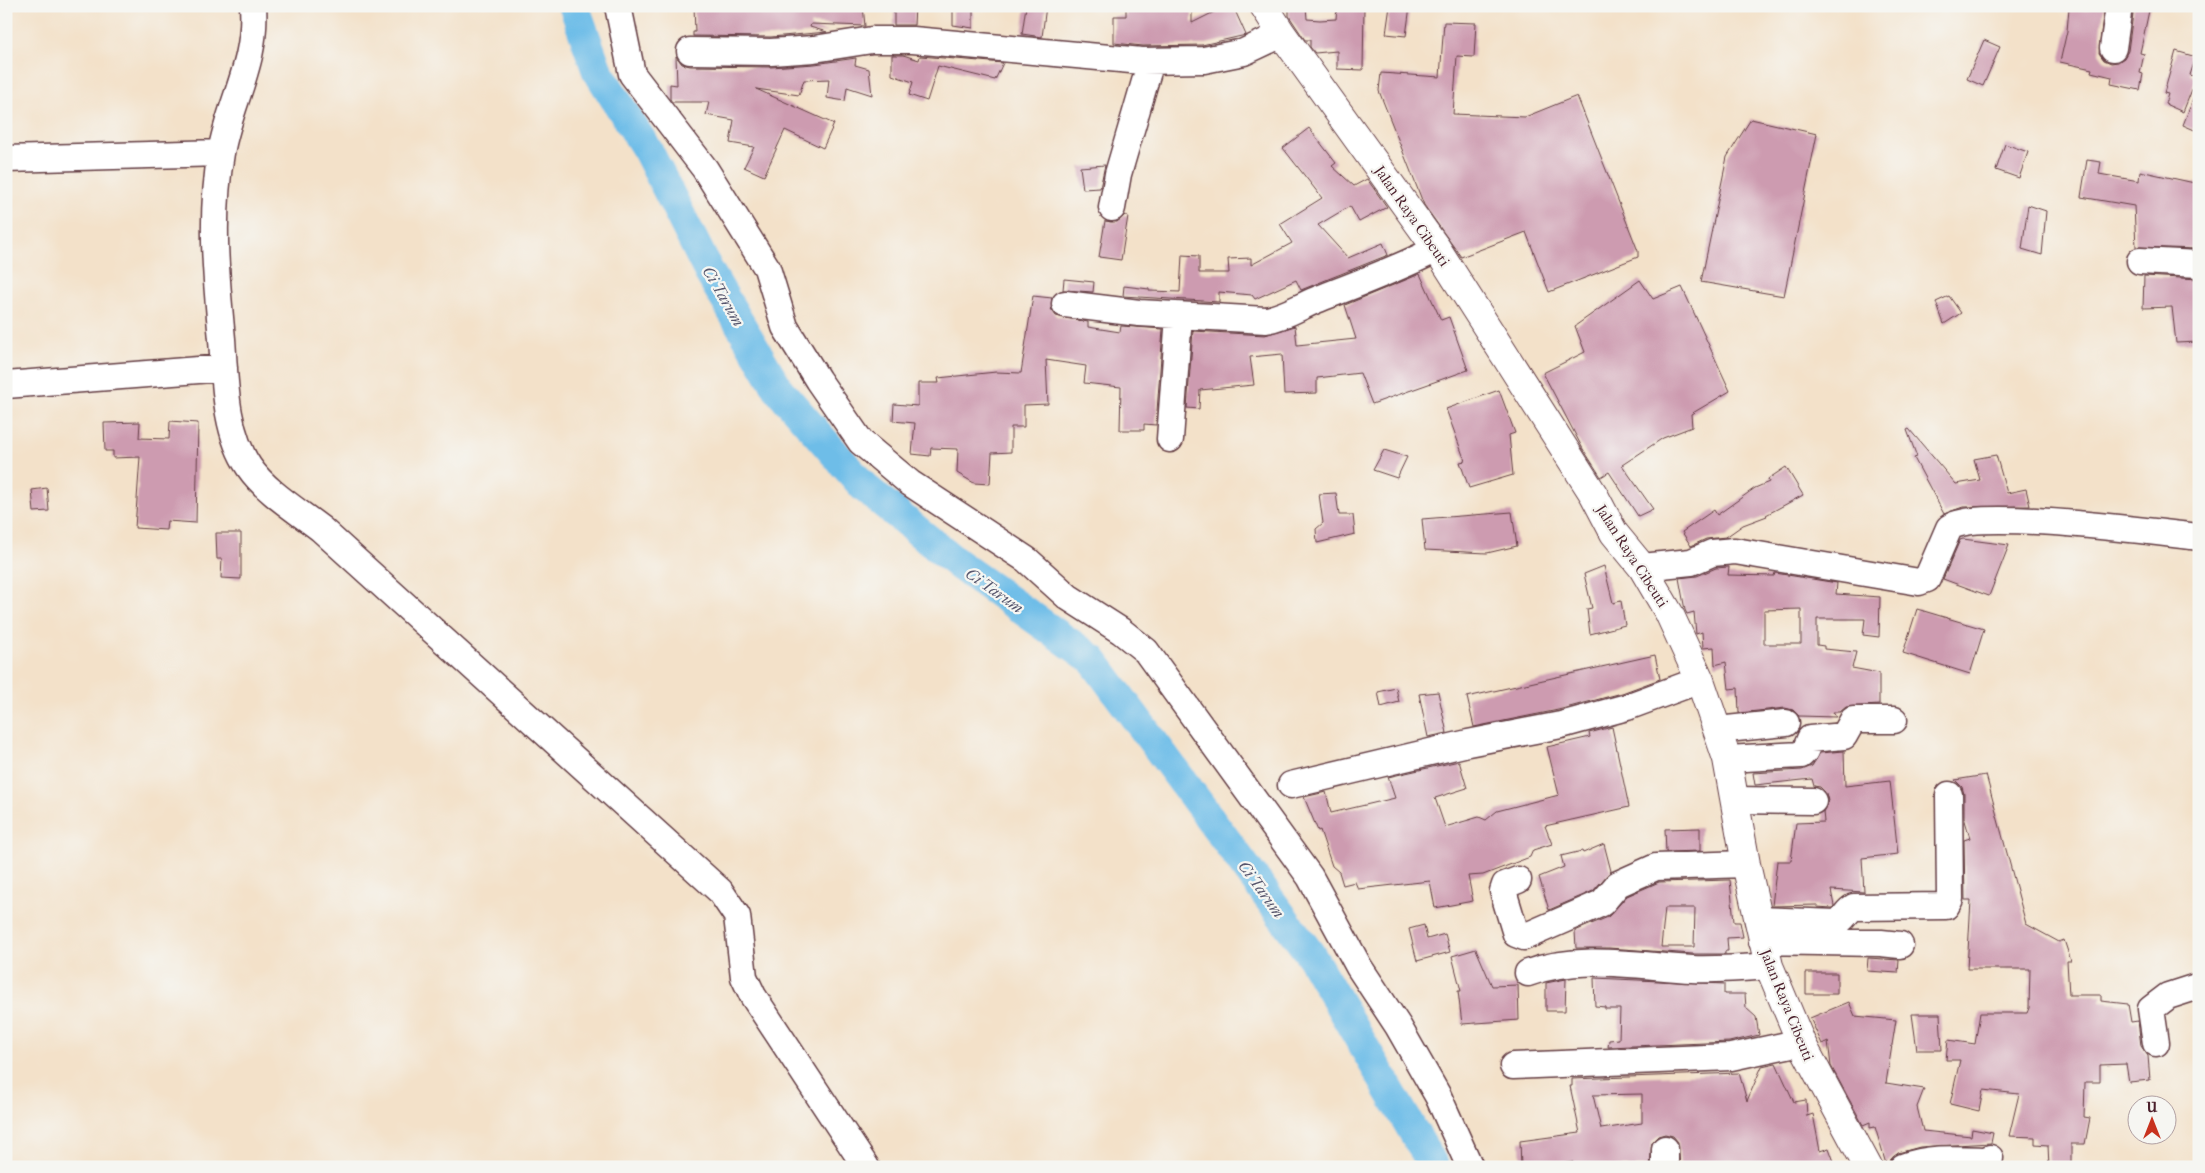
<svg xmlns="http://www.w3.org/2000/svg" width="2205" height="1173" font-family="'IM FELL French Canon',serif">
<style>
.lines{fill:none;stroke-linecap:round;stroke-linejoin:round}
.river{stroke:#6ebde8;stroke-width:31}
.building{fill:#cd9bb0;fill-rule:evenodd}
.minor-casing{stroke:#633c43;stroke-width:29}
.major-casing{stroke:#633c43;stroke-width:30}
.minor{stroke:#fff;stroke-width:26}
.major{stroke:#fff;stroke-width:28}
.labels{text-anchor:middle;stroke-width:4.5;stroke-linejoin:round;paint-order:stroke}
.street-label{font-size:15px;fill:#4a1f2b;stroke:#f6f6f2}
.water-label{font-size:16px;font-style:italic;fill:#57566d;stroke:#f6f6f2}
</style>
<rect width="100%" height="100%" fill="#f6f6f2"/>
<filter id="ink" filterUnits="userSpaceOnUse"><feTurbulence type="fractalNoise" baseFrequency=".02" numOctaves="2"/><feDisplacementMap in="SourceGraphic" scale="10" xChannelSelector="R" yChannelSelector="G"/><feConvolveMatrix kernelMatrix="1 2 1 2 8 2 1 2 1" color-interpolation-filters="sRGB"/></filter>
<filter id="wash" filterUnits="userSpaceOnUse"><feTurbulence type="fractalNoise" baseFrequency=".0096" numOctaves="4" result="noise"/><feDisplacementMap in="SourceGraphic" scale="20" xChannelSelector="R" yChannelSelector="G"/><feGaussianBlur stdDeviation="1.12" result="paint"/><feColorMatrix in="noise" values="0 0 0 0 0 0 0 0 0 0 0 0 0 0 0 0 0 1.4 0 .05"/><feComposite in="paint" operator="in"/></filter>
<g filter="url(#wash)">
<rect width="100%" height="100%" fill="#f3e1c9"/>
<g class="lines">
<path class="river" d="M 574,6 L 597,70 L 648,151 L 709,272 L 779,390 L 864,487 L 959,565 L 1092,659 L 1310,954 L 1434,1167"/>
</g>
<g id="blocks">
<path class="building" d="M 694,6 L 863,6 L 865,26 L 811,24 L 810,27 L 827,32 L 771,37 L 693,36 L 693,32 L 695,32 Z
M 894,6 L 915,6 L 914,25 L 894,25 Z
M 953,6 L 973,6 L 973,28 L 953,25 Z
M 1026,6 L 1046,6 L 1042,37 L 1022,34 Z
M 1126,6 L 1192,6 L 1192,23 L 1226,6 L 1233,6 L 1246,35 L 1202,45 L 1143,46 L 1114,43 L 1114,16 L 1126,16 Z
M 1289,6 L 1306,6 L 1307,19 L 1320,20 L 1336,19 L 1337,6 L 1364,6 L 1363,70 L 1337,69 L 1337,51 L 1315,53 L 1310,47 L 1310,40 L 1305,40 L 1289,16 Z
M 1390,6 L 1410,6 L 1406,36 L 1386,34 Z
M 2088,6 L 2104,6 L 2099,53 L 2104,60 L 2111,63 L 2118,62 L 2124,58 L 2128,51 L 2134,6 L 2150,6 L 2140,53 L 2144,54 L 2140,73 L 2143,74 L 2140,90 L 2111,84 L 2112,77 L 2091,72 L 2092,69 L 2060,62 L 2067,31 L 2069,8 L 2088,10 Z
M 1444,22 L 1476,23 L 1474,57 L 1457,56 L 1453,114 L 1525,117 L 1577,96 L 1638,251 L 1638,257 L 1549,292 L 1526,232 L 1461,257 L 1424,205 L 1379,91 L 1381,73 L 1440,77 Z
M 1984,40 L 2000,47 L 1983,86 L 1967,79 Z
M 2176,51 L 2196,57 L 2190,75 L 2197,77 L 2183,112 L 2165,104 L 2168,94 L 2164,93 Z
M 892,55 L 903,55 L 919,60 L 920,56 L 1003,63 L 995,80 L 938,66 L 927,101 L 909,95 L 913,82 L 892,75 Z
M 676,56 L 682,64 L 690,66 L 771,67 L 815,64 L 856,58 L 855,65 L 869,69 L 872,95 L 847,87 L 845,101 L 827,98 L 829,79 L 804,80 L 799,95 L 756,89 L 834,124 L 823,148 L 785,130 L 764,176 L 744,167 L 754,147 L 730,143 L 734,120 L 706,115 L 709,102 L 672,102 L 670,99 L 670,84 L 677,85 Z
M 2198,87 L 2199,87 L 2199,132 L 2183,125 Z
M 1751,119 L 1817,134 L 1784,296 L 1701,282 L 1727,157 Z
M 1309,128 L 1336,163 L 1332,166 L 1354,186 L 1367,179 L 1387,207 L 1359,222 L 1350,206 L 1318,225 L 1348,258 L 1383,243 L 1388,255 L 1301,290 L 1296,280 L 1255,299 L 1252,295 L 1219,292 L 1219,302 L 1123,296 L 1124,286 L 1149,289 L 1149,291 L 1180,292 L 1182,255 L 1199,256 L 1199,273 L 1229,273 L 1228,259 L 1251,258 L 1251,265 L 1292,243 L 1280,224 L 1322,198 L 1283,148 Z
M 2005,144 L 2028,152 L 2019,178 L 1996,170 Z
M 2087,160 L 2101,162 L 2099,174 L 2139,181 L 2140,171 L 2199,184 L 2199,249 L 2136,247 L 2134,206 L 2081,197 Z
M 1105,165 L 1100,188 L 1083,189 L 1080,167 Z
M 2028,205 L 2046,211 L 2042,255 L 2022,249 Z
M 1125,215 L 1128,216 L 1121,260 L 1099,257 L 1105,221 L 1117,222 Z
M 1420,274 L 1441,320 L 1449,317 L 1468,370 L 1372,404 L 1360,373 L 1317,378 L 1317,393 L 1284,394 L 1282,354 L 1250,357 L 1254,385 L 1200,390 L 1199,409 L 1187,408 L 1193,331 L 1265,335 L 1295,326 L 1297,345 L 1356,339 L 1345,305 Z
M 2144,276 L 2199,279 L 2199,342 L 2176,343 L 2172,307 L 2143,308 Z
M 1064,279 L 1094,282 L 1093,292 L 1063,290 Z
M 1640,280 L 1653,299 L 1682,287 L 1730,391 L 1691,414 L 1692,427 L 1663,438 L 1622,465 L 1653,509 L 1638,516 L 1609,472 L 1601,477 L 1583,449 L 1543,373 L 1585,352 L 1575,326 Z
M 1033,296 L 1052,298 L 1051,309 L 1056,316 L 1088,322 L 1088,327 L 1120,332 L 1121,326 L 1163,329 L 1156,425 L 1144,424 L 1144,430 L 1120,430 L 1121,387 L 1084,383 L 1086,366 L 1046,360 L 1048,404 L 1024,405 L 1024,427 L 1011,427 L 1011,452 L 992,453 L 990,484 L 974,483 L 957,473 L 958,449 L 931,448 L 930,456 L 912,454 L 915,423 L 893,421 L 894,404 L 918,406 L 918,383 L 939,383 L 938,378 L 996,372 L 1021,373 Z
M 1949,296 L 1961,313 L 1944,324 L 1936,302 Z
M 1499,390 L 1515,433 L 1509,435 L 1513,475 L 1469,488 L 1460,462 L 1465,461 L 1446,409 Z
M 170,421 L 198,423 L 196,523 L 167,521 L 166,530 L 135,528 L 140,457 L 113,458 L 113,451 L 105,451 L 104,423 L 140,422 L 139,438 L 169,439 Z
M 1909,429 L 1956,484 L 1980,480 L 1974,459 L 1996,455 L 2007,493 L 2026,489 L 2030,506 L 1963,507 L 1944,514 L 1914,458 L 1917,457 L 1907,430 Z
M 1384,450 L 1407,457 L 1397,478 L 1373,470 Z
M 1786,467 L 1803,495 L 1766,515 L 1767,516 L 1743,525 L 1726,537 L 1706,539 L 1691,546 L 1682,532 L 1714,510 L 1717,515 L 1755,488 L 1769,482 L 1768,479 Z
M 47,488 L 49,511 L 34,512 L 32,490 Z
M 1336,493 L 1339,515 L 1353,515 L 1355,534 L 1317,543 L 1316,529 L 1323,523 L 1319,494 Z
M 1512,512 L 1517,546 L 1487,553 L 1425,550 L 1422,519 Z
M 216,533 L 241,533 L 241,579 L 221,578 L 222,559 L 217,559 Z
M 1963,539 L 2009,545 L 1989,596 L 1943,579 L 1960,540 Z
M 1604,566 L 1613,603 L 1621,601 L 1625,625 L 1590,634 L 1587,609 L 1592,608 L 1584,574 Z
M 1729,567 L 1728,575 L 1774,576 L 1775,573 L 1837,583 L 1836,594 L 1880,597 L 1879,637 L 1863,635 L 1865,619 L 1817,619 L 1817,645 L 1824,646 L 1824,649 L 1856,652 L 1852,668 L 1879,673 L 1879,705 L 1846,707 L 1840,712 L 1833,712 L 1836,717 L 1799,716 L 1793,710 L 1785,708 L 1739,713 L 1738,688 L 1729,689 L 1726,662 L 1715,665 L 1714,647 L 1703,648 L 1702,632 L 1696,634 L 1694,612 L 1687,614 L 1685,610 L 1679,578 L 1697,576 L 1716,568 ZM 1801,609 L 1801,644 L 1764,644 L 1764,610 Z
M 1917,609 L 1984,629 L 1970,674 L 1903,653 Z
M 1655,655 L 1660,679 L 1622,693 L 1558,710 L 1474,727 L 1467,697 Z
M 1396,688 L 1399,702 L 1381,707 L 1378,692 Z
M 1438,692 L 1447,733 L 1428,737 L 1419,694 Z
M 1612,727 L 1629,807 L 1545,826 L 1552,844 L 1533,850 L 1530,857 L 1483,875 L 1468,876 L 1473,901 L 1435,908 L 1430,881 L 1358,889 L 1355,882 L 1343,885 L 1339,872 L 1332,866 L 1320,830 L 1318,831 L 1304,797 L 1326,792 L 1331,813 L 1395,798 L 1388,777 L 1459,761 L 1467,788 L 1435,798 L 1445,827 L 1479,817 L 1486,820 L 1497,811 L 1559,795 L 1547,747 L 1590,737 L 1589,733 Z
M 1844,751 L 1845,786 L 1890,781 L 1898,854 L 1862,858 L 1864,892 L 1831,890 L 1834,906 L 1832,908 L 1817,907 L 1817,905 L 1772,906 L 1777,861 L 1791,861 L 1796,823 L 1824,822 L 1823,812 L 1828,801 L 1826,793 L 1820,787 L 1814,786 L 1812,779 L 1755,785 L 1753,773 L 1802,770 L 1812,766 L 1820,753 Z
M 1986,775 L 2026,924 L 2059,942 L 2064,940 L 2071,961 L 2067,961 L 2069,995 L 2101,995 L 2101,1001 L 2128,1004 L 2131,1022 L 2138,1021 L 2141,1046 L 2148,1056 L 2150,1080 L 2129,1082 L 2126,1064 L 2100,1065 L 2100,1082 L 2085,1082 L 2084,1117 L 2090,1118 L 2085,1144 L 2071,1144 L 2071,1167 L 2049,1167 L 2048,1145 L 2035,1144 L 2035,1137 L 2009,1136 L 2019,1094 L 1983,1090 L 1979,1111 L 1950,1104 L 1960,1060 L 1946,1060 L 1948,1040 L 1975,1044 L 1980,1013 L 2027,1013 L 2029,1008 L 2030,969 L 1967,969 L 1971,900 L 1965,900 L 1964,840 L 1970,838 L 1964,817 L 1964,794 L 1962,787 L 1955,780 Z
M 1700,828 L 1700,851 L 1666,852 L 1665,829 Z
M 1604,844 L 1611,871 L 1593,891 L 1549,910 L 1539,877 L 1564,867 L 1561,856 L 1582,851 L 1583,853 Z
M 1730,880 L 1734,922 L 1740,922 L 1743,937 L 1727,938 L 1728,951 L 1725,951 L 1725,954 L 1693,954 L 1609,948 L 1576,948 L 1575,931 L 1608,917 L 1627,896 L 1659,882 ZM 1665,908 L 1695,908 L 1694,947 L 1661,947 Z
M 1424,925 L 1427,939 L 1445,934 L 1450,952 L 1417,961 L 1409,929 Z
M 1476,949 L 1492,986 L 1518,985 L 1519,1020 L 1462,1024 L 1458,991 L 1461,991 L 1452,956 Z
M 1868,958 L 1899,960 L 1898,973 L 1867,971 Z
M 1806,973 L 1837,973 L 1837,994 L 1806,994 Z
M 1594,978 L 1724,984 L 1724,994 L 1745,994 L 1746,1008 L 1756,1017 L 1759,1035 L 1729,1042 L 1608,1047 L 1609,1040 L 1619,1039 L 1620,1009 L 1605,1009 L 1605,1007 L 1595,1006 Z
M 1566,979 L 1565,1011 L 1546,1011 L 1546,983 Z
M 1849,1002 L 1855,1016 L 1896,1020 L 1886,1083 L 1924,1089 L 1917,1107 L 1923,1131 L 1971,1136 L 1972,1129 L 1993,1133 L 1991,1143 L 1920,1147 L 1898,1153 L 1886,1164 L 1875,1127 L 1870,1128 L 1870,1122 L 1863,1125 L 1831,1066 L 1828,1041 L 1822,1044 L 1810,1018 Z
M 1912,1014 L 1940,1014 L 1942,1050 L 1917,1050 Z
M 1776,1063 L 1794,1102 L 1806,1100 L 1807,1116 L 1813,1114 L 1820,1151 L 1829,1148 L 1836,1167 L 1680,1167 L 1678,1142 L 1673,1136 L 1665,1134 L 1658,1136 L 1652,1142 L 1650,1167 L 1573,1167 L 1573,1162 L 1543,1167 L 1521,1167 L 1520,1141 L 1580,1133 L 1570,1086 L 1572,1086 L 1572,1079 L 1739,1073 L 1747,1101 L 1762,1066 ZM 1642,1094 L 1642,1123 L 1601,1129 L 1593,1095 Z"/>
</g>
</g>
<g filter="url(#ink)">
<use href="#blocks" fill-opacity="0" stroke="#633c43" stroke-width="1"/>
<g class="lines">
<defs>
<path id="minor" d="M 253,6 C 257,63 230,101 221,153 C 210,215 216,277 222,339 C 225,381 225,432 249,467 C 266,492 298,511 321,529 L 720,891 L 737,916 L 744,977 L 753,996 L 866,1167
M 618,6 L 632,74 L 705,169 L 767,268 L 785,327 L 818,380 L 861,442 L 910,483 L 1027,560 L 1068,597 L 1121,631 L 1146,651 L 1310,877 L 1359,967 L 1398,1026 L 1438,1096 L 1470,1167
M 2113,48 L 2119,6
M 690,51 L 771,52 L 814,49 L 872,40 L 913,40 L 1142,61 L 1204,60 L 1244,52 L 1282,34
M 6,159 L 221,153
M 1112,208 L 1118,174 L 1151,61
M 2140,261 L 2199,264
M 1065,304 L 1139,313 L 1266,320 C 1284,317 1299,307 1316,300 C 1357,284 1398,269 1437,249
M 6,385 L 224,368
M 1170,439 L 1179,316
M 1642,567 L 1691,562 L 1712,553 L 1735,551 L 1919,582 L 1927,579 L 1949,528 C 1969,507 2161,533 2199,537
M 1717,730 L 1786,723
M 1727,759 L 1801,755 L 1805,751 L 1810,739 L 1844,736 L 1853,720 L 1894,720
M 1291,785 L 1468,743 L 1561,725 L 1627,707 L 1700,680
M 1735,800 L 1813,801
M 1518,880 L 1505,885 L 1503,891 L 1516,934 L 1524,937 L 1602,903 L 1618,884 L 1656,867 L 1746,864
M 1758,920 L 1836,923 C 1844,920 1846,911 1854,907 L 1946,906 L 1950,899 L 1949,795
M 1762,941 L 1881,943 L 1900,945
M 1528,973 C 1579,954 1639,966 1692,969 C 1717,970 1743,968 1769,966
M 2156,1043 L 2151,1009 L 2168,996 L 2199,986
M 1513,1066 L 1731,1057 L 1801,1042
M 1665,1167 L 1665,1149
M 1903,1167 C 1929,1157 1957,1159 1985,1160 L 1990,1158"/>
<path id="major" d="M 1264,6 L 1282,34 L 1437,249 L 1594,495 L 1614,533 L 1642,567 L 1669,613 L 1700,680 L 1727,759 L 1746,864 L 1769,966 L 1801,1042 L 1868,1167"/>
</defs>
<use href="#minor" class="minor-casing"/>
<use href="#major" class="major-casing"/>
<use href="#minor" class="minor"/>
<use href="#major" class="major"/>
</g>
</g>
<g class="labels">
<g class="street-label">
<text transform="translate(1412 216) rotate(55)" y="5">Jalan Raya Cibeuti</text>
<text transform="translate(1632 556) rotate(57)" y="5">Jalan Raya Cibeuti</text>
<text transform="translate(1787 1005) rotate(68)" y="5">Jalan Raya Cibeuti</text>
</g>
<g class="water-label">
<text transform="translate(724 296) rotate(60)" y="6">Ci Tarum</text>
<text transform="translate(995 590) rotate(35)" y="6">Ci Tarum</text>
<text transform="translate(1262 889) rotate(54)" y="6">Ci Tarum</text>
</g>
</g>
<rect width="2205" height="1173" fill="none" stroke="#f6f6f2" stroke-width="25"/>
<g transform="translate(2152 1120)"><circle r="24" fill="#f6f6f2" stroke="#b1a0a2"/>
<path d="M0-4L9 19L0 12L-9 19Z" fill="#c8321e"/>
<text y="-8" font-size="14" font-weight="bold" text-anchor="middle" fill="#4a1f2b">U</text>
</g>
</svg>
